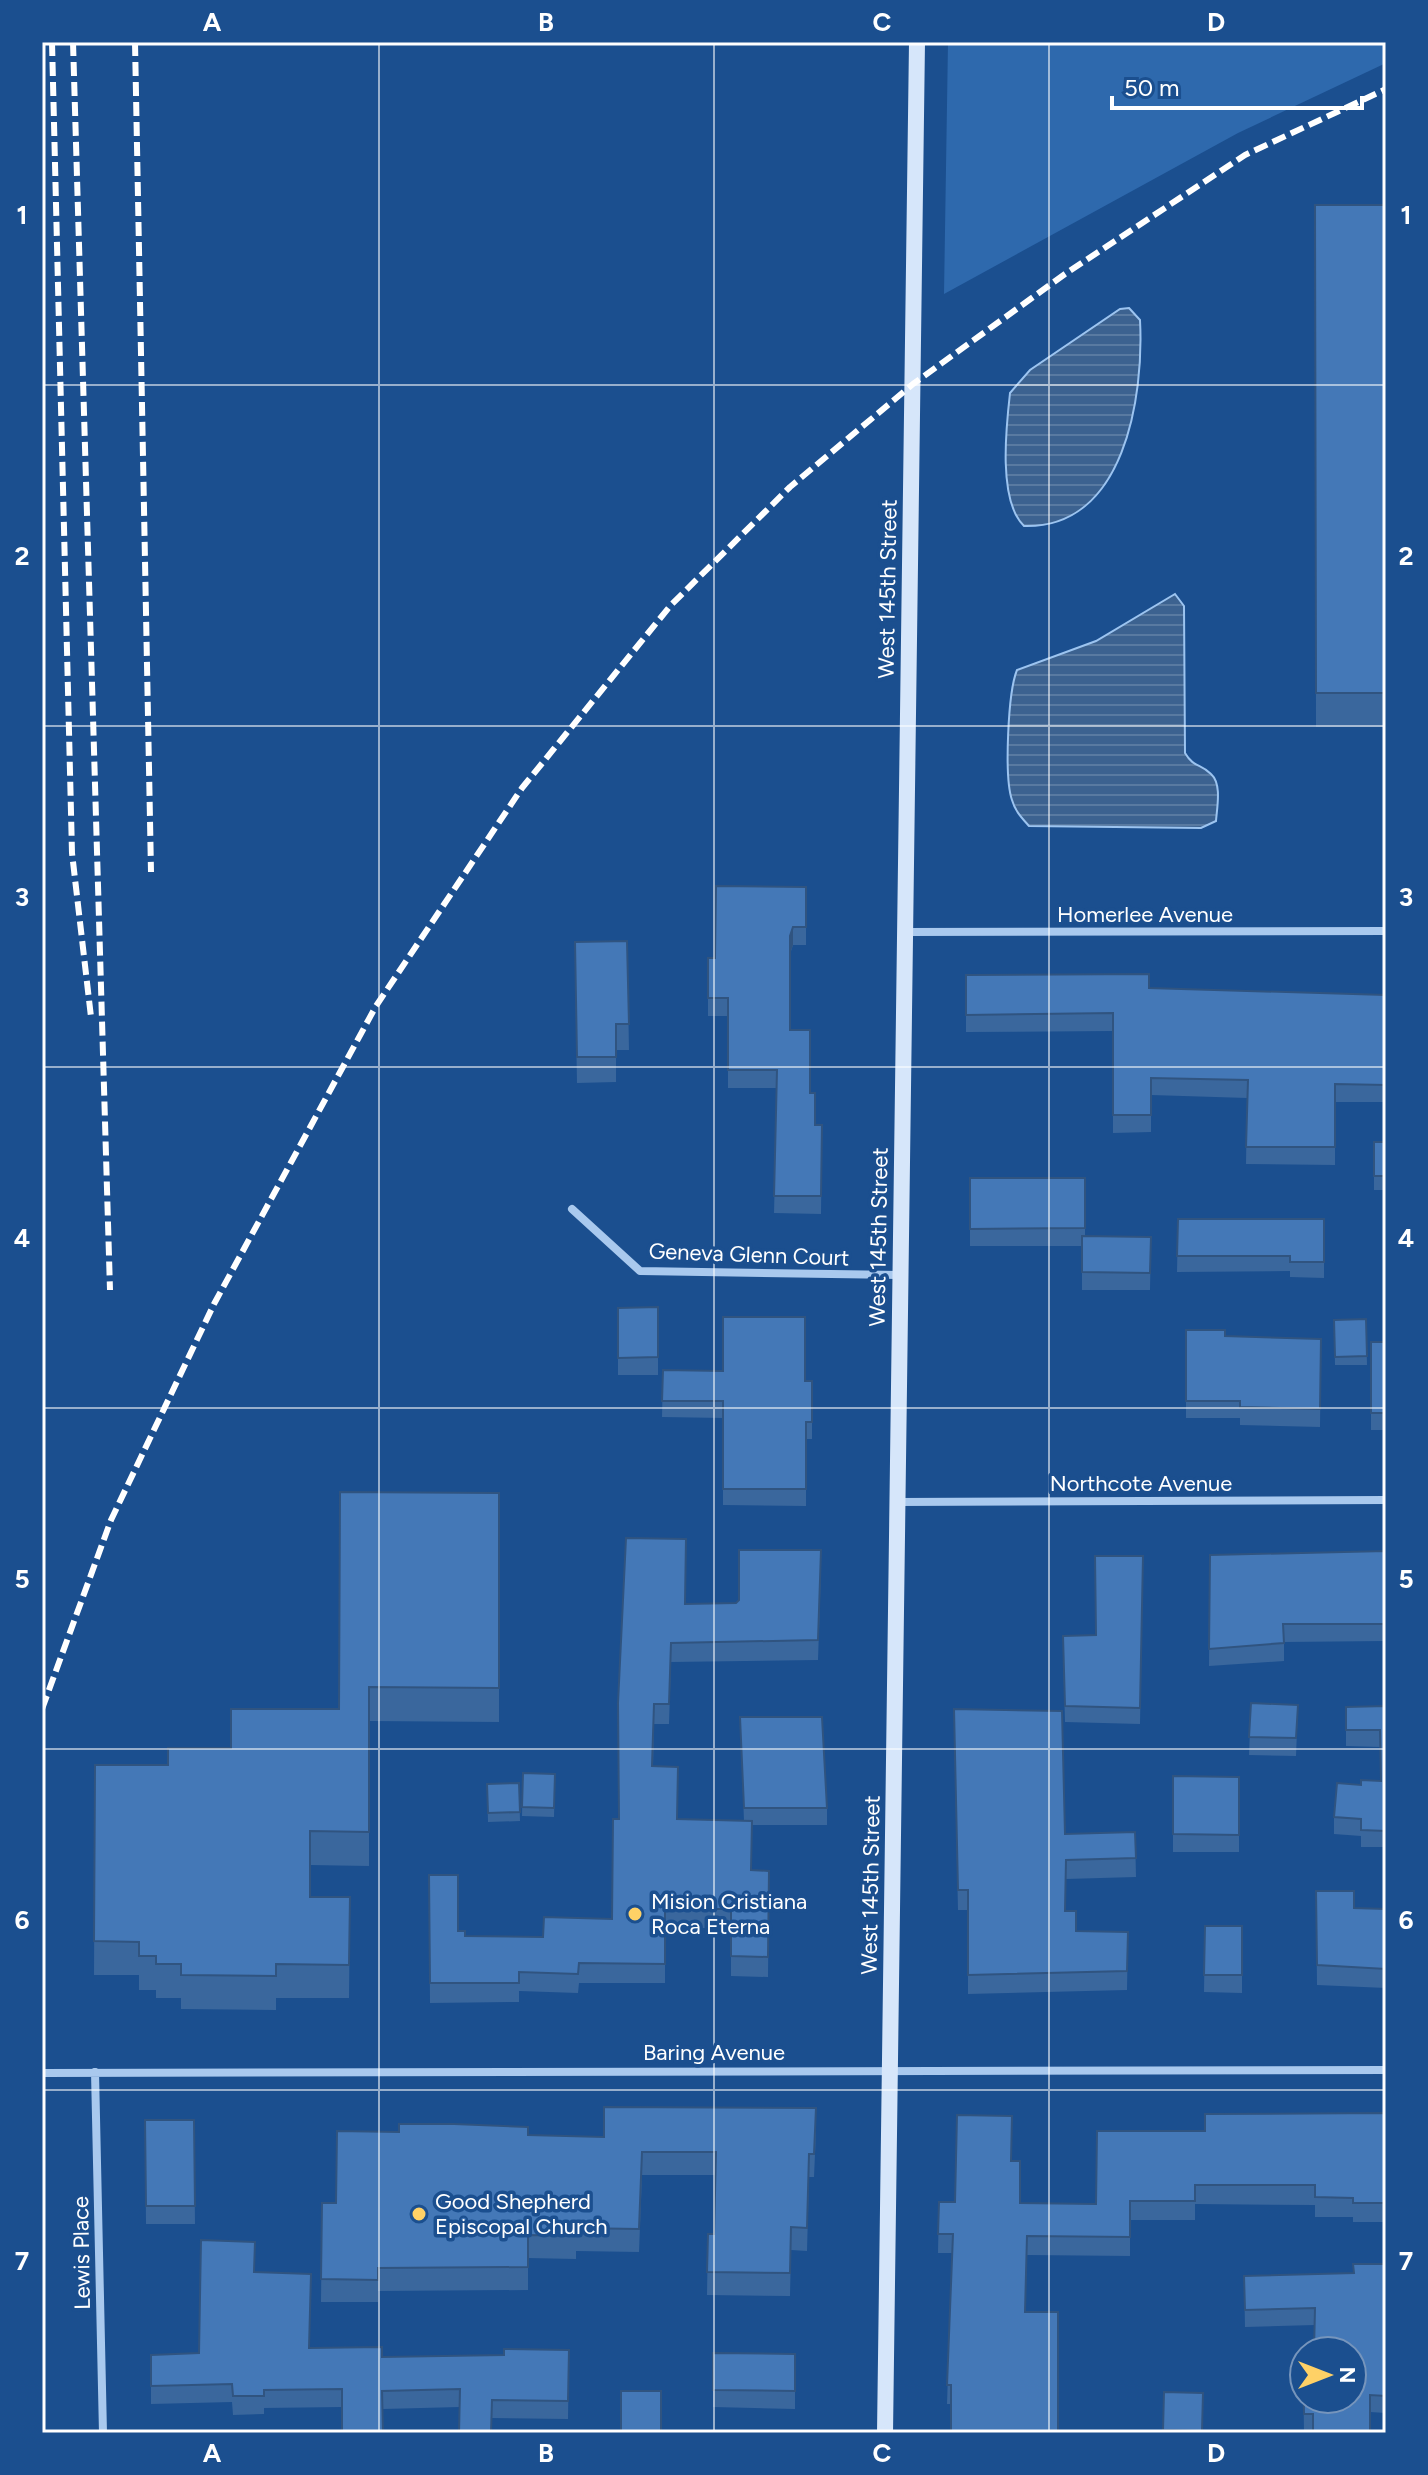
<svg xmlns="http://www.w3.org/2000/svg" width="1428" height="2475" font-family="Figtree,sans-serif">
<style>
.green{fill:#2e69ad}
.water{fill:url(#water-rules);stroke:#9cc4f0;stroke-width:2}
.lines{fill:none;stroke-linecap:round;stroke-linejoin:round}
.street{stroke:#a9c9ee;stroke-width:8}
.secondary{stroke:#d6e6fa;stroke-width:16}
.rail{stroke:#fff;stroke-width:6;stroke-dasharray:14 6;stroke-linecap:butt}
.wall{fill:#3a679d}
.shaded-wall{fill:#305480}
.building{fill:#4478b7;stroke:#305480;stroke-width:2}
.grid{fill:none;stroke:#fff;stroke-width:2;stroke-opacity:0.55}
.poi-dot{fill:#ffd166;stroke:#1b4f8f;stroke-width:3}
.labels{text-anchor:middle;stroke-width:7;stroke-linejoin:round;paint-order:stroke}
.street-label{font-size:22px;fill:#fff;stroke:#1b4f8f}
.poi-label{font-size:22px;fill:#fff;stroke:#1b4f8f;text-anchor:start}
.neatline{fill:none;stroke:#fff;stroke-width:3}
.grid-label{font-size:26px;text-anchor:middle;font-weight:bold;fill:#fff}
</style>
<defs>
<pattern id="water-rules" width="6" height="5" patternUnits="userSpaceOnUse" patternTransform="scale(2)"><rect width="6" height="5" fill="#3c6290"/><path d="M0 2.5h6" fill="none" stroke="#597aa1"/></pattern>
</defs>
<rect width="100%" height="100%" fill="#1b4f8f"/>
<path class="green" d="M 948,42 L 1386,42 L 1386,63 L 1238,133 L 944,294 Z"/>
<path class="water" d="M 1129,308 L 1140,320 C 1144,396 1125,529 1024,526 C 998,501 1006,428 1010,393 L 1030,370 L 1120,309 Z
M 1175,594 L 1184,606 L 1185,753 C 1194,768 1200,763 1211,774 C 1222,784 1217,807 1216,821 L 1201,828 L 1029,826 C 1022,818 1015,811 1012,800 C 1004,777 1008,692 1017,670 L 1096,641 Z"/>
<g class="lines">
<path class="street" d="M 904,932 L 1386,931
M 572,1209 L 640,1271 L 900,1275
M 897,1502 L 1386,1500
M 95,2072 L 103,2433
M 42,2073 L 1386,2070"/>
<path class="secondary" d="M 885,2433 L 917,42"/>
<path class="rail" d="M 52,42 L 72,853 L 91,1017
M 73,42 L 110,1290
M 135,42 L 151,872
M 42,1709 L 111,1520 L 214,1304 L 376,1006 L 522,788 L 671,605 L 790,487 L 913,384 L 1065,274 L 1245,155 L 1386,89"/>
</g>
<path class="wall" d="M 1315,205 L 1386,205 L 1386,727 L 1316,727 Z
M 806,887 L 806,945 L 793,945 L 790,954 L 790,1030 L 810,1093 L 815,1125 L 822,1125 L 821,1214 L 774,1213 L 777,1088 L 728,1088 L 728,1016 L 708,1016 L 708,958 L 715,958 Z
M 627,941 L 629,1050 L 616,1050 L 616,1082 L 577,1083 L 575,968 Z
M 966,975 L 1149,988 L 1386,995 L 1386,1102 L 1335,1102 L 1335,1165 L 1246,1164 L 1247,1098 L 1151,1095 L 1151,1132 L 1113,1133 L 1113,1031 L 966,1032 Z
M 1374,1142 L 1386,1142 L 1386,1190 L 1374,1190 Z
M 970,1178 L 1085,1178 L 1085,1236 L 1151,1237 L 1150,1290 L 1082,1290 L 1082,1246 L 970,1246 Z
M 1178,1219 L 1324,1219 L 1324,1278 L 1290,1277 L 1290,1271 L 1177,1272 Z
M 658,1307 L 658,1375 L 618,1375 L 618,1308 Z
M 1366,1319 L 1367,1365 L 1335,1365 L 1334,1320 Z
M 1186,1330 L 1225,1336 L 1321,1339 L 1320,1427 L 1240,1425 L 1240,1418 L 1186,1418 Z
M 1371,1342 L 1386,1342 L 1386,1430 L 1371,1430 Z
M 663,1370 L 812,1381 L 812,1439 L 806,1439 L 806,1506 L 723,1505 L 723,1418 L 662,1417 Z
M 499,1493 L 499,1722 L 369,1721 L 369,1866 L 310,1865 L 310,1897 L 350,1897 L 349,1998 L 276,1998 L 276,2010 L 181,2009 L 181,1998 L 156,1998 L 156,1990 L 139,1990 L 139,1975 L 94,1975 L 95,1765 L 168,1765 L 231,1748 L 339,1709 Z
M 1386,1551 L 1386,1641 L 1284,1642 L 1284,1661 L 1209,1666 L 1210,1555 Z
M 1143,1556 L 1140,1724 L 1065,1722 L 1063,1652 L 1096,1635 Z
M 821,1570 L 818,1660 L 671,1662 L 669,1724 L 654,1724 L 653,1766 L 677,1819 L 744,1821 L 740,1717 L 827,1808 L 827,1825 L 752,1825 L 751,1870 L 769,1871 L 768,1977 L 731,1976 L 731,1928 L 665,1928 L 665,1983 L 579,1983 L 578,1993 L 519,1991 L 519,2002 L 430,2003 L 429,1875 L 458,1931 L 465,1936 L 543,1937 L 612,1919 L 619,1819 L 618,1703 L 685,1604 L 736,1603 Z
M 1251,1703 L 1298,1705 L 1296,1756 L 1249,1755 Z
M 1386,1706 L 1386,1847 L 1361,1847 L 1361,1836 L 1334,1834 L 1334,1817 L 1361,1785 L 1381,1780 L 1380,1747 L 1346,1746 L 1346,1707 Z
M 954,1729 L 1065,1834 L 1135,1832 L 1136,1877 L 1066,1879 L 1066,1911 L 1076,1931 L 1128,1932 L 1127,1990 L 968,1994 L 968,1910 L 958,1910 Z
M 523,1773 L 555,1774 L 554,1817 L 522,1816 Z
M 1173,1776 L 1239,1777 L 1239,1852 L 1173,1852 Z
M 519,1783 L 520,1821 L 488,1822 L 487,1784 Z
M 1316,1891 L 1354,1908 L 1386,1909 L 1386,1988 L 1317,1985 Z
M 1205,1926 L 1242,1926 L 1242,1993 L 1204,1992 Z
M 1386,2113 L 1386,2222 L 1353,2222 L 1353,2217 L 1315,2217 L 1315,2205 L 1195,2204 L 1195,2220 L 1130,2220 L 1130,2256 L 1027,2255 L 951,2404 L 947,2404 L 952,2253 L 938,2253 L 939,2202 L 1096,2204 L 1205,2131 Z
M 145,2120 L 194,2120 L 195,2224 L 146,2224 Z
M 816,2131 L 814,2177 L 809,2177 L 807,2251 L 791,2250 L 790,2296 L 707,2295 L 708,2234 L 714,2234 L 715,2175 L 642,2175 L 639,2252 L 576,2251 L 576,2259 L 528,2258 L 528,2290 L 378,2291 L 378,2302 L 321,2302 L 322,2203 L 336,2203 L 528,2135 L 604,2137 Z
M 1386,2264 L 1386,2413 L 1370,2412 L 1313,2431 L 1304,2432 L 1303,2361 L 1352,2399 L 1315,2325 L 1245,2327 L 1244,2276 L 1354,2273 Z
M 255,2272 L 311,2292 L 309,2348 L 382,2357 L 504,2355 L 569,2350 L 568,2419 L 492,2418 L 460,2407 L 383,2409 L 342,2407 L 264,2408 L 264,2414 L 233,2415 L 232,2402 L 151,2404 L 151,2355 L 199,2353 Z
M 713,2353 L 795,2354 L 795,2409 L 713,2407 Z
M 1164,2392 L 1203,2393 L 1202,2433 L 1163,2433 Z"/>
<path class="shaded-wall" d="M 793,927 L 793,945 L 790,954 L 790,936 Z"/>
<path class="building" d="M 1315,205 L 1386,205 L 1386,693 L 1316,693 Z
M 716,886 L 806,887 L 806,927 L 793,927 L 790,936 L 790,1030 L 810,1030 L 810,1093 L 815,1093 L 815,1125 L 822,1125 L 821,1196 L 774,1196 L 777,1070 L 728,1070 L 728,998 L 708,998 L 708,958 L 715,958 Z
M 627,941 L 629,1024 L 616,1024 L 616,1057 L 577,1057 L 575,942 Z
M 1149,974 L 1149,988 L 1386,995 L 1386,1085 L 1335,1084 L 1335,1147 L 1246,1147 L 1248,1080 L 1151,1078 L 1151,1115 L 1113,1115 L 1113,1013 L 966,1015 L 966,975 Z
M 1374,1142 L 1386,1142 L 1386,1176 L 1374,1176 Z
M 970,1178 L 1085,1178 L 1085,1228 L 970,1229 Z
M 1178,1219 L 1324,1219 L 1324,1262 L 1290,1262 L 1290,1256 L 1177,1256 Z
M 1082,1236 L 1151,1237 L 1150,1273 L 1082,1272 Z
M 658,1307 L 658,1357 L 618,1358 L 618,1308 Z
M 723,1317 L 805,1317 L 805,1381 L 812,1381 L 812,1422 L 806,1422 L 806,1489 L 723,1489 L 723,1401 L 662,1401 L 663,1370 L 723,1371 Z
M 1366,1319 L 1367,1356 L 1335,1357 L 1334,1320 Z
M 1186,1330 L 1225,1330 L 1225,1336 L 1321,1339 L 1320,1409 L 1240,1407 L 1240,1401 L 1186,1401 Z
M 1371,1342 L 1386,1342 L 1386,1413 L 1371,1413 Z
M 340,1492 L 499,1493 L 499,1688 L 369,1687 L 369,1832 L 310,1831 L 310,1897 L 350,1897 L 349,1965 L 276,1964 L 276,1976 L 181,1975 L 181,1964 L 156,1964 L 156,1956 L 139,1956 L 139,1942 L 94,1941 L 95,1765 L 168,1765 L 168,1748 L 231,1748 L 231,1709 L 339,1709 Z
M 626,1538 L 686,1539 L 685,1604 L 736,1603 L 739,1600 L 739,1550 L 821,1550 L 818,1640 L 671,1643 L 669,1704 L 654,1704 L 652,1766 L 678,1767 L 677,1819 L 752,1821 L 751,1870 L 769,1871 L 768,1957 L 731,1956 L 731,1909 L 665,1909 L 665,1964 L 579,1963 L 578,1974 L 519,1972 L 519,1983 L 430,1983 L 429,1875 L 458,1875 L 458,1931 L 465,1931 L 465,1936 L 543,1937 L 544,1917 L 612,1919 L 613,1819 L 619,1819 L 618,1703 Z
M 1386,1551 L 1386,1624 L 1283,1624 L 1284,1643 L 1209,1649 L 1210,1555 Z
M 1095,1556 L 1143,1556 L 1140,1708 L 1065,1706 L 1063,1636 L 1096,1635 Z
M 1251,1703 L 1298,1705 L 1296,1738 L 1249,1737 Z
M 1386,1706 L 1386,1831 L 1361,1830 L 1361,1819 L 1334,1817 L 1337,1783 L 1361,1785 L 1361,1780 L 1381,1781 L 1380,1730 L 1346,1730 L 1346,1707 Z
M 954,1709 L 1062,1711 L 1065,1834 L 1135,1832 L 1136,1858 L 1066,1860 L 1065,1911 L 1076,1911 L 1076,1931 L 1128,1932 L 1127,1971 L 968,1975 L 968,1890 L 958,1890 Z
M 740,1717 L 822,1717 L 827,1808 L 744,1808 Z
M 523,1773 L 555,1774 L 554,1808 L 522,1807 Z
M 1173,1776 L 1239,1777 L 1239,1835 L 1173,1834 Z
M 519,1783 L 520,1812 L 488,1813 L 487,1784 Z
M 1316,1891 L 1354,1891 L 1354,1908 L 1386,1909 L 1386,1969 L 1317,1965 Z
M 1205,1926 L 1242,1926 L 1242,1975 L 1204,1975 Z
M 604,2107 L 816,2108 L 814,2154 L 809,2154 L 807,2228 L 791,2227 L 790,2273 L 707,2272 L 708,2234 L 714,2234 L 716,2152 L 642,2152 L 639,2229 L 576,2228 L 576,2236 L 528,2235 L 528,2267 L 378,2268 L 378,2280 L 321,2279 L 322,2203 L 336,2203 L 337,2131 L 399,2132 L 399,2124 L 454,2124 L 528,2127 L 528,2135 L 604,2137 Z
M 1386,2113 L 1386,2203 L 1353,2203 L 1353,2198 L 1315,2197 L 1315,2185 L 1195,2185 L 1195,2201 L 1130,2201 L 1130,2237 L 1027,2236 L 1025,2312 L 1058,2312 L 1058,2433 L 951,2433 L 951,2385 L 947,2385 L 953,2234 L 938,2234 L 939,2202 L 955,2202 L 957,2115 L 1012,2116 L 1011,2161 L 1020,2161 L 1020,2203 L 1096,2204 L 1097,2131 L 1205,2131 L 1205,2114 Z
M 145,2120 L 194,2120 L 195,2206 L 146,2206 Z
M 201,2240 L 255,2242 L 254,2272 L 311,2274 L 309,2348 L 382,2347 L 382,2357 L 504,2355 L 504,2349 L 569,2350 L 568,2401 L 492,2400 L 491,2433 L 459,2433 L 460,2389 L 382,2391 L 383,2433 L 342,2433 L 342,2389 L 264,2390 L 264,2396 L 233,2396 L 232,2384 L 151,2386 L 151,2355 L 199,2353 Z
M 1353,2264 L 1386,2264 L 1386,2396 L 1370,2395 L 1370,2433 L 1313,2433 L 1313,2414 L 1304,2414 L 1303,2361 L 1304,2399 L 1352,2399 L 1352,2351 L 1314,2351 L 1315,2308 L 1245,2310 L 1244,2276 L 1354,2273 Z
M 713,2353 L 795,2354 L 795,2391 L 713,2390 Z
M 621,2391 L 661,2391 L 661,2433 L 621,2433 Z
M 1164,2392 L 1203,2393 L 1202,2431 L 1163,2430 Z"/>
<path class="grid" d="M 379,42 L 379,2433M 714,42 L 714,2433M 1049,42 L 1049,2433M 42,385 L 1386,385M 42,726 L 1386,726M 42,1067 L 1386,1067M 42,1408 L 1386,1408M 42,1749 L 1386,1749M 42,2090 L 1386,2090"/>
<g class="poi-dot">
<circle cx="635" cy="1914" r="8"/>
<circle cx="419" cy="2214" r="8"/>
</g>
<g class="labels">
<g class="street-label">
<text transform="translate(887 589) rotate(-89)" y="8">West 145th Street</text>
<text x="1145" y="922">Homerlee Avenue</text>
<text transform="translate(878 1237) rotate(-89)" y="8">West 145th Street</text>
<text transform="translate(749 1254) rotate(2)" y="8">Geneva Glenn Court</text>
<text x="1141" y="1491">Northcote Avenue</text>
<text transform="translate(870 1885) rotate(-89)" y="8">West 145th Street</text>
<text x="714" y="2060">Baring Avenue</text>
<text transform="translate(81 2253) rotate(-91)" y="8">Lewis Place</text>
</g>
<g class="poi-label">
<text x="651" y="1909">Mision Cristiana<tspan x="651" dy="25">Roca Eterna</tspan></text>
<text x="435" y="2209">Good Shepherd<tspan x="435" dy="25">Episcopal Church</tspan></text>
</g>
</g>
<rect width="1428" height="2475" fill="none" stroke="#1b4f8f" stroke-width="88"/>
<g transform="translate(1328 2375) rotate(90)"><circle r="38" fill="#1b4f8f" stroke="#7695bc" stroke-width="2"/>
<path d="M0-6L14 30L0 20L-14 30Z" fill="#ffd166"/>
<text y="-12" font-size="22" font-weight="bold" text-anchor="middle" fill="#ffffff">N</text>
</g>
<path d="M1112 96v12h250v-12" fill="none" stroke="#ffffff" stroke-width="4"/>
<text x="1124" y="96" font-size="24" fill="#ffffff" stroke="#1b4f8f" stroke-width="6" paint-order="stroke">50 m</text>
<rect x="44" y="44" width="1340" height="2387" class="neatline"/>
<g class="grid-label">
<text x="212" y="31">A</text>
<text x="546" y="31">B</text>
<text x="882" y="31">C</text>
<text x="1216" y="31">D</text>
<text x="22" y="224">1</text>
<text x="1406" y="224">1</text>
<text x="22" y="565">2</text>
<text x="1406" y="565">2</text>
<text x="22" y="906">3</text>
<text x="1406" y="906">3</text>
<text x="22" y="1247">4</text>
<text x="1406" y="1247">4</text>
<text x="22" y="1588">5</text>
<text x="1406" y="1588">5</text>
<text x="22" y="1929">6</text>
<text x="1406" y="1929">6</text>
<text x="22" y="2270">7</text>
<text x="1406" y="2270">7</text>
<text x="212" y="2462">A</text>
<text x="546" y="2462">B</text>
<text x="882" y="2462">C</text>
<text x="1216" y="2462">D</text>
</g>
</svg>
